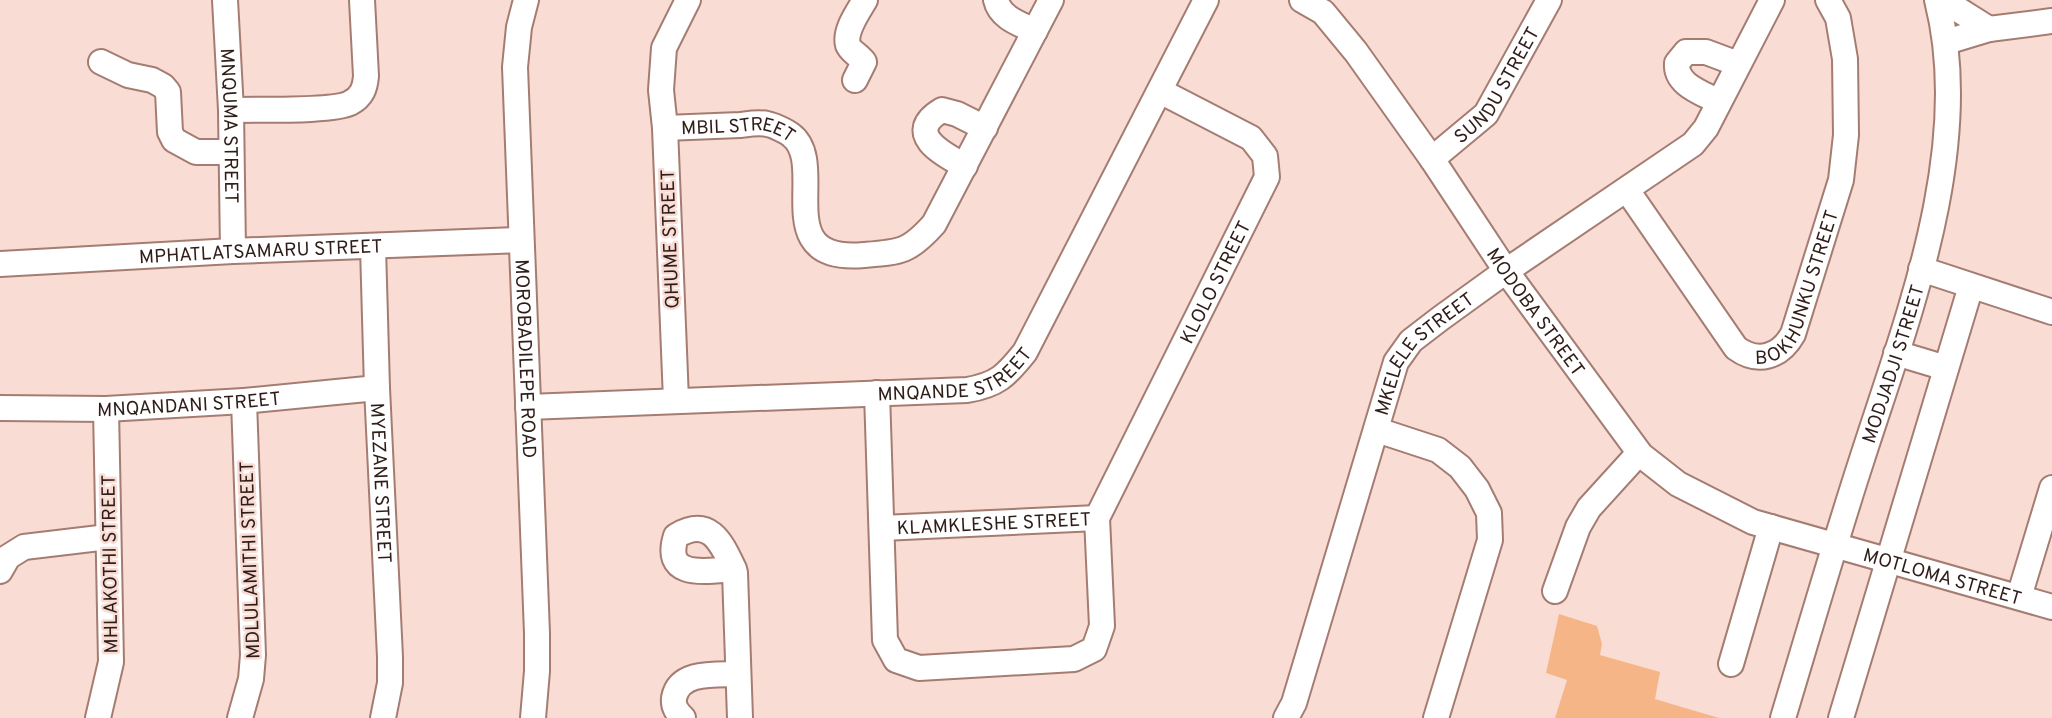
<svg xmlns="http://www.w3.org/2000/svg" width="2052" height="718" font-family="Overpass,sans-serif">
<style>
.building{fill:#f6b587}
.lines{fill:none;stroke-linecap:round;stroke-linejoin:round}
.minor-casing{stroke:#a57c71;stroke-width:28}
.minor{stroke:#fff;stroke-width:24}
.labels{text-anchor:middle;stroke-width:5;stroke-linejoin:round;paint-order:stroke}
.street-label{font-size:19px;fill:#2e1d19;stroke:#f9ddd5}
</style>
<rect width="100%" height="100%" fill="#f9ddd5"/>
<path class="building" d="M 1559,614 L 1597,626 L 1602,644 L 1600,655 L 1660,672 L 1655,699 L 1719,718 L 1555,718 L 1567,680 L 1546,673 Z"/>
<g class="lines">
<defs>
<g id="minor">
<path id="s1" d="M 225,0 L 231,110 L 233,251"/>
<path id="s2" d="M 526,0 L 519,27 L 515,67 L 537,633 L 537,671 L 533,718"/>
<path d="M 996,0 C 1000,18 1020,24 1035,31"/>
<path id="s3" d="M 1302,0 L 1323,12 L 1356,52 L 1432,159 L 1506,271 L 1641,455 L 1678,484 L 1753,522 L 2052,607"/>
<path d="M 1943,0 L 1989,29"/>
<path d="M 1946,42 L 1989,29 L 2052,21"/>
<path d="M 101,62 L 128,75 L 152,80 L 163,86 L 168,92 L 170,132 L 174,140 L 196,152 L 231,152"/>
<path d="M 855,80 L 864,62 C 860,56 850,51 848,45 C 844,31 858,12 865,0"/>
<path d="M 1719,102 C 1703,93 1675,85 1677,63 L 1686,52 L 1706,52 L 1738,64"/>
<path d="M 231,110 C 254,109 333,112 350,103 C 362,97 365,88 366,76 L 362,0"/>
<path id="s4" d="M 665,128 C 690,127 715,126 740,125 C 748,124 759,122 767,124 C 773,125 786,131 791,135 C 830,164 766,264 864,255 C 901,252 909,252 934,224 L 1051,0"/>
<path id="s5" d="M 1432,159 L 1486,114 L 1549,0"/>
<path d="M 965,166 C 942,154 903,133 942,110 L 957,114 L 985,128"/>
<path id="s6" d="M 1627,190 L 1736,348 C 1758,364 1780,357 1793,334 L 1841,180 L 1846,135 L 1845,59 L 1838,18 L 1828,0"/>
<path id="s7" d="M 373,247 L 377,388 L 390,657 L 390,683 L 383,718"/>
<path id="s8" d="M 0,264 L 233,251 L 520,240"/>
<path d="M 1921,269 L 2052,312"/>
<path d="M 1896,353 L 1946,368"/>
<path id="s9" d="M 877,393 L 885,640 L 896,660 L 919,668 L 1074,659 L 1094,649 L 1102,626 L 1097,518 L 1267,177 L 1265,156 L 1251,138 L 1160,91"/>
<path d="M 676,400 L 665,128 L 661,90 L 664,48 L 688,0"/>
<path id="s10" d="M 528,407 L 967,390 C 997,385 1006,376 1025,352 L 1206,0"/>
<path id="s11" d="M 0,408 L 106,409 L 244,401 L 377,388"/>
<path d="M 1377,430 L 1438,450 L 1460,467 L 1477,489 L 1489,513 L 1490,540 L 1436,718"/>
<path id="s12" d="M 882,528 L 1097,518"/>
<path d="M 734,569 C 707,571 662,580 676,536 C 710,516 721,542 734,569 L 735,573 L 740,718"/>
<path d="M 0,571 L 8,557 L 24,547 L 108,537"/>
<path d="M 1555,591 L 1578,527 L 1589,508 L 1639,453"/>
<path d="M 2019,597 L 2052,488"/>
<path d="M 1731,664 L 1771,527"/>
<path d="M 98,718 L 111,662 L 106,409"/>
<path d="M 240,718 L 251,679 L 253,655 L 244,401"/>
<path d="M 683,718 C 677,712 673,707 674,698 C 679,670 717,675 738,674"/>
<path id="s13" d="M 1286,718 L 1294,703 L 1396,362 L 1411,341 L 1441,318 L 1506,271 L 1693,144 L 1706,128 L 1772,0"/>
<path id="s14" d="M 1783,718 C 1809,632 1834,545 1862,459 C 1907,319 1975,148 1937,0"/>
<path d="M 1841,718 L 1971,286"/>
</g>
</defs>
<use href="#minor" class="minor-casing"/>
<use href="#minor" class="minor"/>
</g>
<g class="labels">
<g class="street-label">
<text dy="7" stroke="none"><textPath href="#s5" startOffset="100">SUNDU STREET</textPath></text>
<text dy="7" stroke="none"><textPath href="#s1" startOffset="126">MNQUMA STREET</textPath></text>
<text dy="7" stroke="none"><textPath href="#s4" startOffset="74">MBIL STREET</textPath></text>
<text transform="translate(669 239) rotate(-92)" y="7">QHUME STREET</text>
<text dy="7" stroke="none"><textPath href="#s8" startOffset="261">MPHATLATSAMARU STREET</textPath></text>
<text dy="7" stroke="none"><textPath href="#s6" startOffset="301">BOKHUNKU STREET</textPath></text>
<text dy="7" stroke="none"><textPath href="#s9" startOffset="868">KLOLO STREET</textPath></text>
<text dy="7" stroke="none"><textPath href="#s3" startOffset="392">MODOBA STREET</textPath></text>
<text dy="7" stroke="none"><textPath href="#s13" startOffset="396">MKELELE STREET</textPath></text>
<text dy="7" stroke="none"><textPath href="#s2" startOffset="360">MOROBADILEPE ROAD</textPath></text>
<text dy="7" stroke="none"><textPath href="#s14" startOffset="371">MODJADJI STREET</textPath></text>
<text dy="7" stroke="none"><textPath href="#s10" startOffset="432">MNQANDE STREET</textPath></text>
<text dy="7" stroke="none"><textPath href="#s11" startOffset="189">MNQANDANI STREET</textPath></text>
<text dy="7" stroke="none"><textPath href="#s7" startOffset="236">MYEZANE STREET</textPath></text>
<text dy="7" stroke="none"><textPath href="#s12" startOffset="112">KLAMKLESHE STREET</textPath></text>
<text transform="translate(249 560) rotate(-92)" y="7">MDLULAMITHI STREET</text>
<text transform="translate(109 564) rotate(-91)" y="7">MHLAKOTHI STREET</text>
<text dy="7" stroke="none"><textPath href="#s3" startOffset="898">MOTLOMA STREET</textPath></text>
</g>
</g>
</svg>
